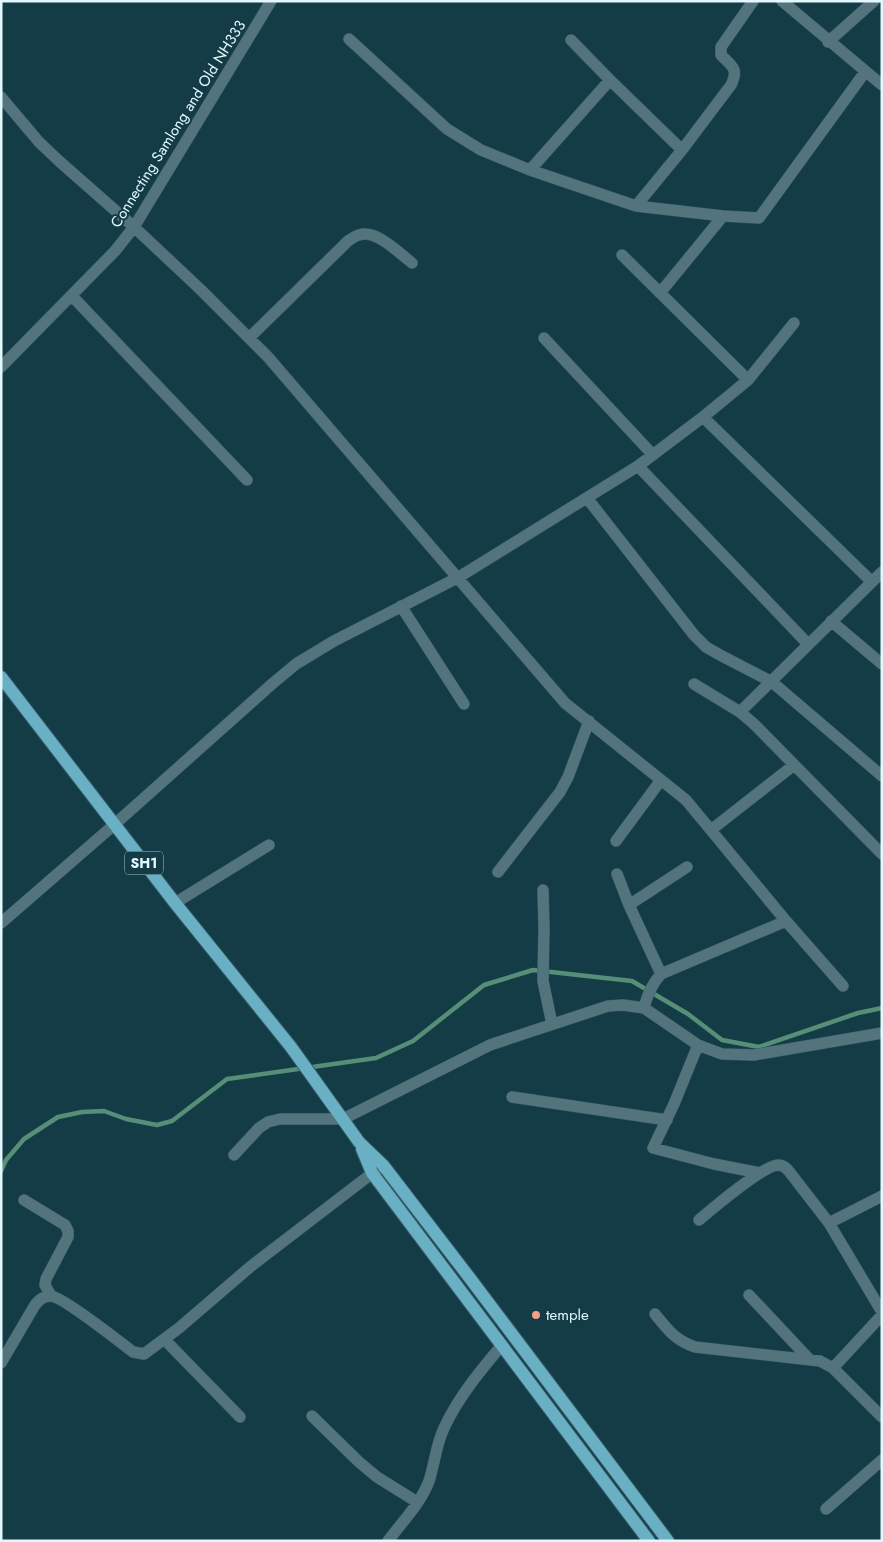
<svg xmlns="http://www.w3.org/2000/svg" width="883" height="1542" font-family="Jost,sans-serif">
<style>
.lines{fill:none;stroke-linecap:round;stroke-linejoin:round}
.stream{stroke:#568e78;stroke-width:4.5}
.minor-casing{stroke:#355a64;stroke-width:12}
.primary-casing{stroke:#355a64;stroke-width:14}
.minor{stroke:#53747d;stroke-width:11}
.primary{stroke:#6ab0c4;stroke-width:12}
.poi-dot{fill:#f39f84;stroke:#143c47;stroke-width:2}
.labels{text-anchor:middle;stroke-width:4;stroke-linejoin:round;paint-order:stroke}
.shield{fill:#143c47;stroke:#a5c0c7;stroke-width:1}
.shield-label{font-size:14px;font-weight:bold;fill:#e3f8fe}
.street-label{font-size:15px;fill:#e3f8fe;stroke:#143c47}
.poi-label{font-size:15px;fill:#e3f8fe;stroke:#143c47;text-anchor:start}
</style>
<rect width="100%" height="100%" fill="#143c47"/>
<g class="lines">
<path class="stream" d="M 1,1171 L 6,1160 L 24,1139 L 58,1117 L 82,1112 L 104,1111 L 126,1119 L 157,1125 L 172,1121 L 227,1079 L 376,1058 L 413,1041 L 484,985 L 533,970 L 632,981 L 688,1014 L 722,1040 L 759,1047 L 858,1013 L 882,1008"/>
<defs>
<path id="minor" d="M 782,1 L 882,85
M 349,39 L 447,129 L 481,150 L 530,170 L 636,206 L 723,216 L 660,293
M 571,40 L 610,80 L 682,150
M 828,42 L 874,1
M 1,97 L 39,142 L 59,161 L 134,227 L 200,289 L 268,357 L 565,703 L 686,800 L 786,921 L 843,986
M 530,170 L 610,80
M 636,206 L 682,150 L 731,85 C 739,69 732,66 721,55 L 721,47 L 753,1
M 723,216 L 759,218 L 865,72
M 622,255 L 748,380
M 72,296 L 247,480
M 249,338 L 348,241 C 351,239 355,236 359,235 C 376,229 399,253 412,263
M 544,338 L 653,455
M 1,367 L 115,251 L 134,227 L 271,1
M 703,417 L 872,582
M 638,466 L 808,644
M 587,498 L 694,635 L 706,647 L 720,655 L 772,682 L 882,776
M 401,606 L 464,704
M 831,621 L 882,664
M 694,684 L 740,712 L 754,724 L 882,854
M 740,712 L 882,572
M 711,830 L 794,765
M 616,841 L 661,780
M 498,872 L 560,792 L 568,777 L 589,721
M 617,874 L 629,905 L 661,974
M 543,890 L 544,928 L 543,981 L 552,1024
M 175,903 L 269,845
M 629,905 L 687,867
M 1,923 L 115,824 L 272,684 L 296,664 L 334,641 L 459,577 L 638,466 L 703,417 L 748,380 L 794,323
M 644,1008 C 647,995 652,984 661,974 L 786,921
M 698,1045 L 674,1104 L 653,1148 L 714,1164 L 760,1173
M 512,1097 L 667,1120
M 234,1155 L 259,1128 L 268,1122 L 280,1119 L 343,1119 L 490,1045 L 608,1006 L 623,1005 L 644,1008 L 698,1045 L 722,1054 L 754,1055 L 882,1033
M 24,1200 L 65,1225 L 68,1231 L 68,1237 L 46,1279 L 45,1285 L 51,1296
M 699,1220 C 713,1208 763,1166 778,1165 C 783,1165 785,1167 788,1170 L 829,1223 L 882,1312
M 829,1223 L 882,1196
M 749,1295 L 810,1360
M 655,1314 C 668,1330 675,1340 695,1347 L 820,1361 L 833,1368 L 882,1417
M 164,1339 L 240,1417
M 1,1363 L 35,1305 C 39,1300 43,1296 51,1296 C 63,1297 120,1342 133,1352 L 144,1354 L 179,1328 L 250,1267 L 379,1168
M 833,1368 L 882,1315
M 312,1416 L 359,1462 L 377,1477 L 417,1502
M 826,1509 L 882,1460
M 388,1541 C 402,1522 421,1503 429,1481 C 435,1463 436,1443 445,1426 C 459,1396 481,1370 502,1345"/>
<path id="primary" d="M 1,677 L 175,903 L 291,1047 L 359,1142 L 383,1165 L 469,1277 L 668,1541
M 362,1149 L 372,1173 L 649,1541"/>
</defs>
<use href="#minor" class="minor-casing"/>
<use href="#primary" class="primary-casing"/>
<use href="#minor" class="minor"/>
<use href="#primary" class="primary"/>
</g>
<circle class="poi-dot" cx="536" cy="1315" r="5"/>
<g class="labels">
<rect class="shield" x="125" y="851.5" width="38" height="23" rx="4"/>
<g class="shield-label">
<text x="144" y="868">SH1</text>
</g>
<g class="street-label">
<text transform="translate(178 124) rotate(-58)" y="5">Connecting Samlong and Old NH333</text>
</g>
<g class="poi-label">
<text x="546" y="1320">temple</text>
</g>
</g>
<rect width="883" height="1542" fill="none" stroke="#e3f8fe" stroke-width="5"/>
</svg>
